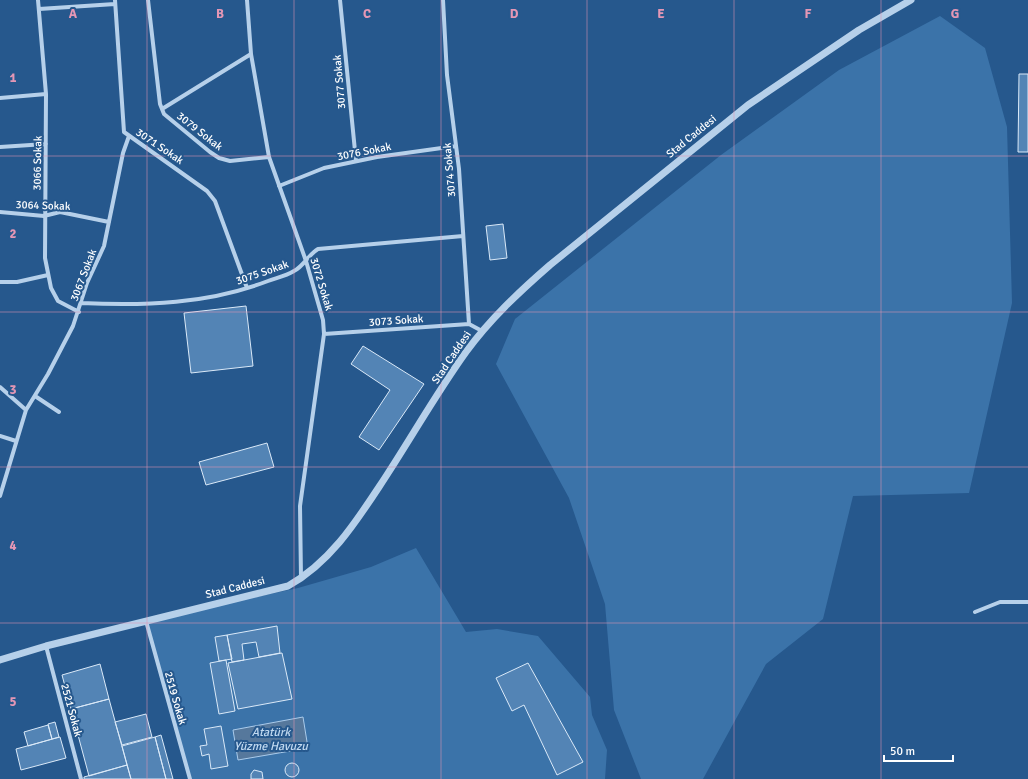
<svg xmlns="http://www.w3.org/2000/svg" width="1028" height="779" font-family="Signika,sans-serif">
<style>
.green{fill:#3b73a9}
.water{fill:#56789c;stroke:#aacbeb}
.building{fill:#5384b5;stroke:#dae9f8}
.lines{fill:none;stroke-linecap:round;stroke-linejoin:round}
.minor{stroke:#b6d0ea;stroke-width:4}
.tertiary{stroke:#b6d0ea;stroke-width:7}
.grid{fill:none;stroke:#e497b5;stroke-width:1;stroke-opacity:0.55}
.labels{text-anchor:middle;stroke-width:4;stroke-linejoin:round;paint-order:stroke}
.street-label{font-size:11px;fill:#fff;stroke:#26588d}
.water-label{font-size:12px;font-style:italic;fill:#c2daf1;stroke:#26588d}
.grid-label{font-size:13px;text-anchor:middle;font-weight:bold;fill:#e497b5;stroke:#26588d;stroke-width:4;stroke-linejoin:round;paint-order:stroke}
</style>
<rect width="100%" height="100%" fill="#26588d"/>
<path class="green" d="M 940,16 L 985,48 L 1007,127 L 1012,303 L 969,493 L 853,496 L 823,619 L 766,664 L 703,779 L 641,779 L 614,710 L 605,604 L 569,498 L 496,364 L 515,319 L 721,155 L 839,70 Z
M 416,548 L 466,632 L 497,629 L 538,636 L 590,697 L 592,715 L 607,750 L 605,779 L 191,779 L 146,621 L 298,588 L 371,567 Z"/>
<path class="water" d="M 303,717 L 308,748 L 238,760 L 233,730 Z"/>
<path class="building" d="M 1019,74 L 1028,74 L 1028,152 L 1018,152 Z
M 503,224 L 507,258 L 490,260 L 486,226 Z
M 246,306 L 253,366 L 191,373 L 184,313 Z
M 363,346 L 424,384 L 379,450 L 359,437 L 390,390 L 351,364 Z
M 267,443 L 274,467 L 206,485 L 199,462 Z
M 277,626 L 280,653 L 259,657 L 256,642 L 242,644 L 244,660 L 232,662 L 227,635 Z
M 227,635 L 232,659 L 219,661 L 215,637 Z
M 282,653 L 292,699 L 238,709 L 228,663 Z
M 226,660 L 235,711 L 219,714 L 210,663 Z
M 528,663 L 583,762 L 557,775 L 524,705 L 512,711 L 496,678 Z
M 100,664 L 109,699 L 71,709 L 62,675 Z
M 109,699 L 127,765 L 89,776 L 71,709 Z
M 146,714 L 152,737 L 122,745 L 115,722 Z
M 55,722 L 59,737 L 52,739 L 48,724 Z
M 48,725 L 52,739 L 28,746 L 24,732 Z
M 221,726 L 228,766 L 211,769 L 209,754 L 202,756 L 200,746 L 207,745 L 204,729 Z
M 161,735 L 173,779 L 166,779 L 155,737 Z
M 60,737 L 66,758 L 21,770 L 16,749 Z
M 155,737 L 166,779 L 131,779 L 122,746 Z
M285 770a7 7 0 1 1 14 0a7 7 0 1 1-14 0Z
M 127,765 L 131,779 L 84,779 L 84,777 Z
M 254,770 L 262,772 L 263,779 L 251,779 L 251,774 Z"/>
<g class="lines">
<path class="minor" d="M 38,0 L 46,94 L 45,258 L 51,288 L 58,301 L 79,312
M 115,0 L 124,132 L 207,191 L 215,201 L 247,288
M 148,0 L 160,104 L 164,114 L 210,152 L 219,158 L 230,161 L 269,157
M 247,0 L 251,54 L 269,157 L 306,261 L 323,320 L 324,334 L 300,506 L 301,578
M 340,0 L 356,161
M 443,0 L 447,75 L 459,169 L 469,324 L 482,331
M 39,9 L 115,4
M 0,98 L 46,94
M 162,109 L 251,54
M 0,147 L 46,144
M 279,186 L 324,168 L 377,157 L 456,146
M 0,212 L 44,216 L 60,212 L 109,222
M 0,282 L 17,282 L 48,275
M 81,303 C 145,306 208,304 268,281 C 276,278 286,276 294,271 C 304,266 308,255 318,249 L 463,236
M 324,334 L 469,324
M 0,387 L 26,410 L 0,496
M 35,396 L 59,412
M 26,410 L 48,374 L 73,326 L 87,283 L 104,246 L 123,153 L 129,136
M 0,436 L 16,441
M 975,612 L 1000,602 L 1028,602
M 146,621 L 190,779
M 46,646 L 81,779"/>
<path class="tertiary" d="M 0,660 L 46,646 L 288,586 C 329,563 354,525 379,487 C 409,442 435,395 466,352 C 490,319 519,292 550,265 L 748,105 L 859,30 L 911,0"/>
</g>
<path class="grid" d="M 147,0 L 147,779M 294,0 L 294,779M 441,0 L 441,779M 587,0 L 587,779M 734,0 L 734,779M 881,0 L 881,779M 0,156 L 1028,156M 0,312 L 1028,312M 0,467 L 1028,467M 0,623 L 1028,623"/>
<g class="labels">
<g class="street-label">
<text transform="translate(339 82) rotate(-95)" y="4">3077 Sokak</text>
<text transform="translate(200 131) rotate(38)" y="4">3079 Sokak</text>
<text transform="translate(691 136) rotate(-39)" y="4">Stad Caddesi</text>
<text transform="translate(160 146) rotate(34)" y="4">3071 Sokak</text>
<text transform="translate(364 151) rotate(-11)" y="4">3076 Sokak</text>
<text transform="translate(37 163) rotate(-89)" y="4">3066 Sokak</text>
<text transform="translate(449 170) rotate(-95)" y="4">3074 Sokak</text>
<text transform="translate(43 205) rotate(2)" y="4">3064 Sokak</text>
<text transform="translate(262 272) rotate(-19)" y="4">3075 Sokak</text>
<text transform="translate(83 275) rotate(-69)" y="4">3067 Sokak</text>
<text transform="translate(322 284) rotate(73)" y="4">3072 Sokak</text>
<text transform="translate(396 320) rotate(-4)" y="4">3073 Sokak</text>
<text transform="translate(451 357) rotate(-56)" y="4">Stad Caddesi</text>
<text transform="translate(235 587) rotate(-14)" y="4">Stad Caddesi</text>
<text transform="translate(176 698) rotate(74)" y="4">2519 Sokak</text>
<text transform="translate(72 710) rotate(75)" y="4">2521 Sokak</text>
</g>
<g class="water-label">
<text x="271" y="736">Atatürk<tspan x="271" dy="14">Yüzme Havuzu</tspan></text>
</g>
</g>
<g class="grid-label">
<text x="73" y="18">A</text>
<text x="220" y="18">B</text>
<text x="367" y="18">C</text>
<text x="514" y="18">D</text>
<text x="661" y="18">E</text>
<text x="808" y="18">F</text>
<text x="955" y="18">G</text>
<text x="13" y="82">1</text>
<text x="13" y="238">2</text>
<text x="13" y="394">3</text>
<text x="13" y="550">4</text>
<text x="13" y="706">5</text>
</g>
<path d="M884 755v6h69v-6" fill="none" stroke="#ffffff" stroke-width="2"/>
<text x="890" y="755" font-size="12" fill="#ffffff" stroke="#26588d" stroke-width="3" paint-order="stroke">50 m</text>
</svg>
